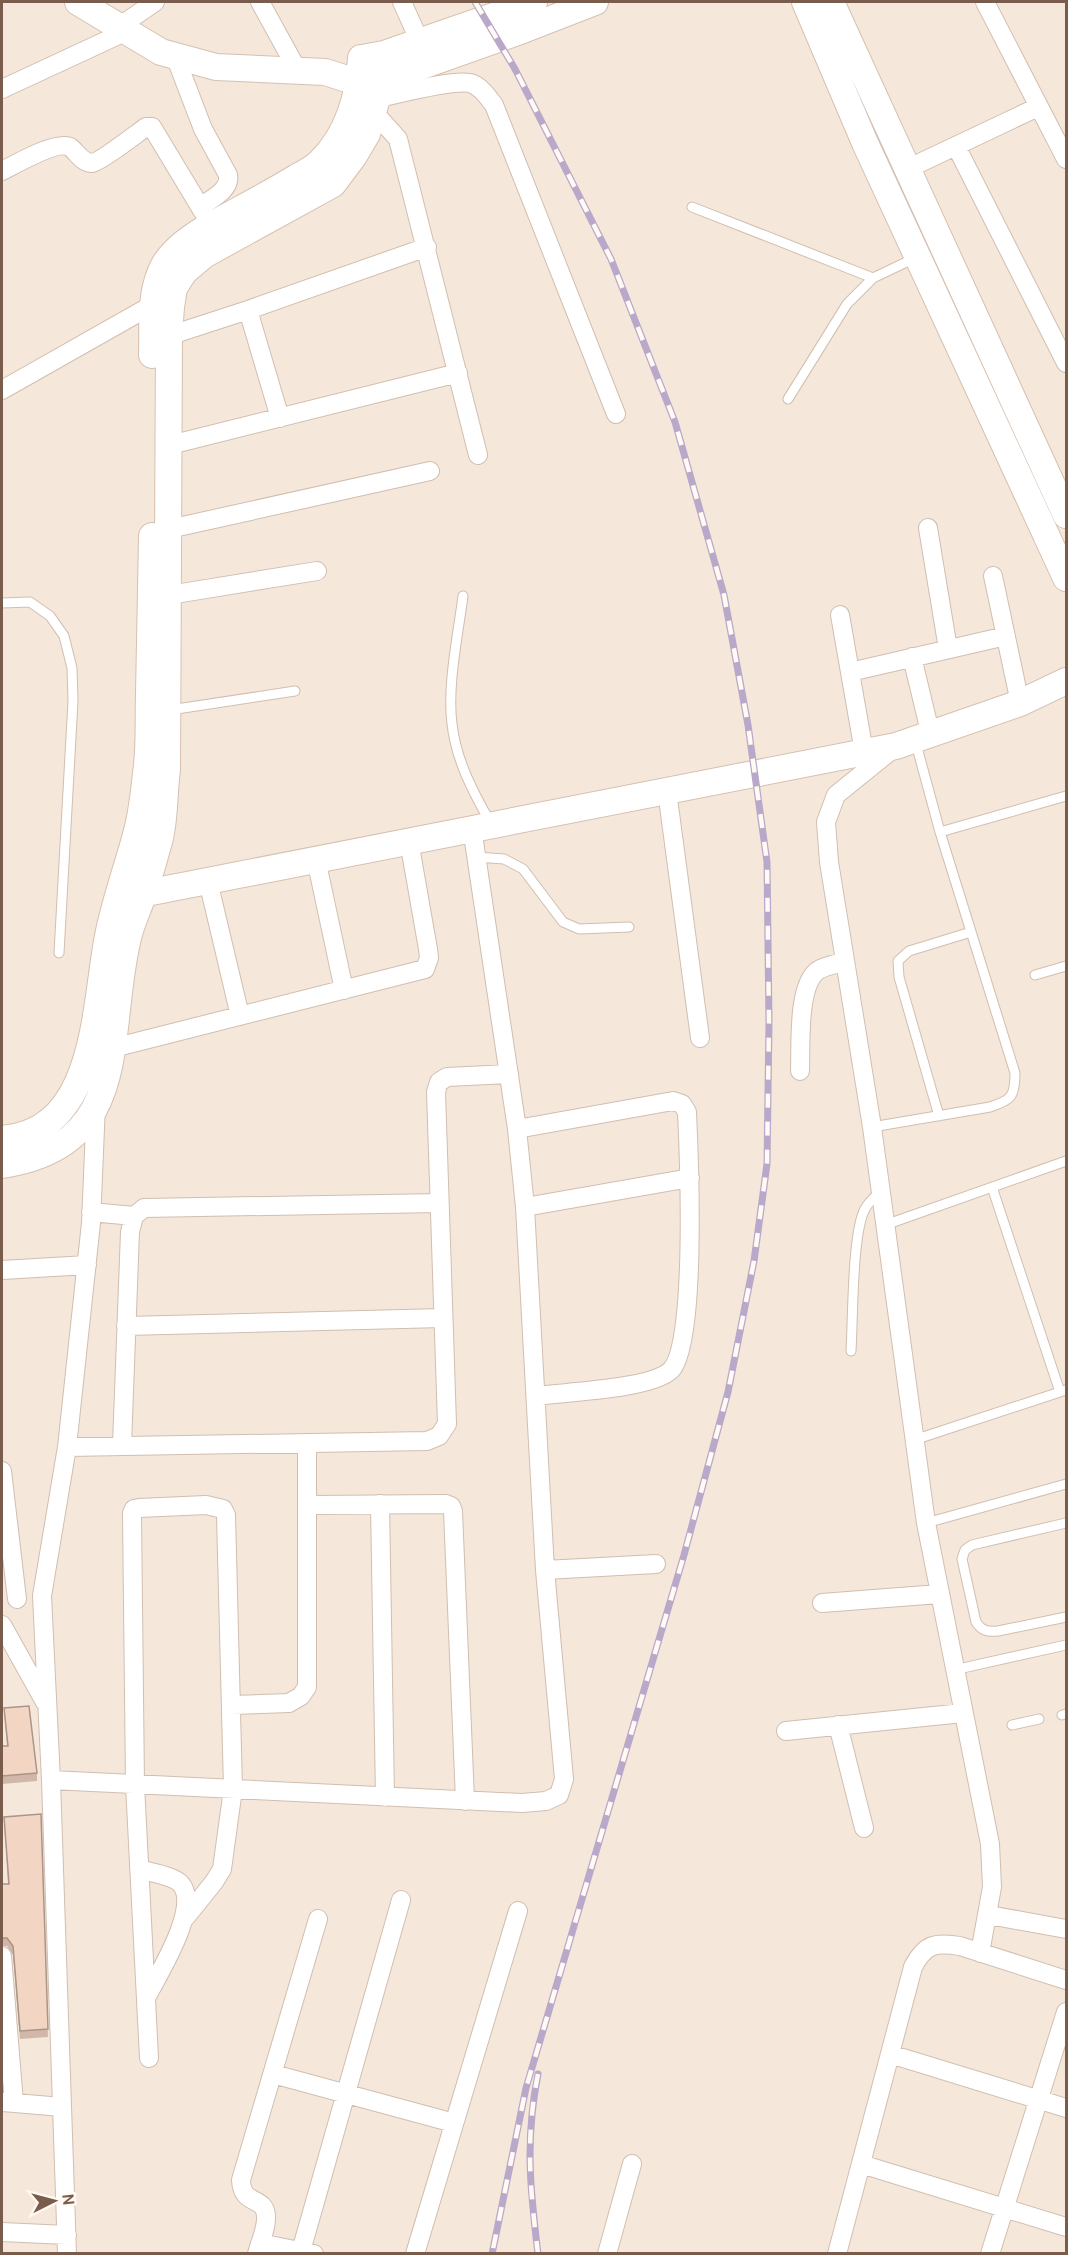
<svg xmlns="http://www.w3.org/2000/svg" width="1068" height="2255" font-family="Cabin,sans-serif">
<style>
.residential{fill:#f5e8da}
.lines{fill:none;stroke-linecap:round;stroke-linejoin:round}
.lane-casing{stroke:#d1beb0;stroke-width:11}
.street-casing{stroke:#d1beb0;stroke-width:20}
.secondary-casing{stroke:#d6c0b0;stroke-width:28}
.lane{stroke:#fff;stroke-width:9}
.street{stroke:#fff;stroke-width:18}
.secondary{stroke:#fff;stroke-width:26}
.rail-casing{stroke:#b9a8c9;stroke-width:7}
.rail{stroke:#fffaf3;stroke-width:4.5;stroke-dasharray:14;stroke-linecap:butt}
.wall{fill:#d1b7a8}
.building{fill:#f3d5c3;stroke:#aa9588;stroke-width:1.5}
</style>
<rect width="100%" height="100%" fill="#fdf6ec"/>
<path class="residential" d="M 2,2 L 1066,2 L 1066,2253 L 2,2253 Z"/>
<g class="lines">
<defs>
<path id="lane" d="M 692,207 L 873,278
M 788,399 L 847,304 L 873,278 L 915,258
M 463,596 C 458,635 447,686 452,724 C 456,760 473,792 490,822
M 2,603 L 30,602 L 50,616 L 64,636 L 72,668 L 73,701 L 59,953
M 170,710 L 295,691
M 940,832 L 1066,796
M 476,857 L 504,859 L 523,869 L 563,922 L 579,929 L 629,927
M 1035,975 L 1066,966
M 939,1116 L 899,977 L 898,961 L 909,951 L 971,932
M 872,1127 L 990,1107 C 1012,1100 1015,1096 1015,1073 L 940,832 L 915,740
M 992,1187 L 1060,1392
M 885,1225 L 1066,1161
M 851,1351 C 853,1320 852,1232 865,1209 C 868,1202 876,1197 880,1191
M 914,1440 L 1066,1390
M 926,1523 L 1066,1484
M 1066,1523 L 972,1545 L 965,1550 L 962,1559 L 976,1622 C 982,1631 987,1632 998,1631 L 1066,1617
M 954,1670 L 1066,1645
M 1062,1715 L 1066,1714
M 1012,1725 L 1039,1719"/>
<path id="street" d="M 260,2 L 298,71
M 402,2 L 420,42
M 985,2 L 1066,159
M 120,26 L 155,2
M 175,56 L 203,129 L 228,175 C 231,190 211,199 200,207
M 2,89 L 127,31
M 368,100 C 392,96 450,79 470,83 C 481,86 488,97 494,105 L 616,414
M 373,117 L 381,120 L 398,139 L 478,455
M 956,146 L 1066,363
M 907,169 L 1038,107
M 2,171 C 14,165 57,140 70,147 C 77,152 82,163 92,163 C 100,162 136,134 146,127 L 152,127 L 211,225
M 248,310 L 280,418
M 159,339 L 248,310 L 427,247
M 2,390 L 161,300
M 170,445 L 458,373
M 928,528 L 948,649
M 169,529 L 430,471
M 993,576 L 1020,703
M 169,595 L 317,571
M 840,615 L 864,752
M 912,657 L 931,736
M 850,672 L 1006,636
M 893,749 L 836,795 L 826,822 L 829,862 L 872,1127 L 926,1523 L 990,1844 L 992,1887 L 980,1953
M 667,791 L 700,1038
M 316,859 L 344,990
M 208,881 L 240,1016
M 113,1048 L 425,969 L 429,958 L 428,949 L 409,841
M 800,1071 C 801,1047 797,987 817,971 C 824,966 836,964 844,962
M 517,1129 L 673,1101 L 682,1104 L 687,1112 C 689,1155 697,1344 671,1370 C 652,1389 566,1392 537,1396
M 525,1207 L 690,1178
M 91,1212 L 134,1216
M 2,1270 L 87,1265
M 126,1326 L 443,1318
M 122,1445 L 130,1232 L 134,1216 L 144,1208 L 439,1203
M 67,1447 L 427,1441 L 439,1436 L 447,1424 L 436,1092 L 439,1082 L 447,1077 L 509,1074
M 2,1471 L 17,1599
M 380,1504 L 385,1797
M 307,1505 L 446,1504 L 451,1506 L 453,1511 L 465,1801
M 545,1570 L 656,1564
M 822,1603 L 939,1594
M 2,1625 L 45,1702
M 231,1705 L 289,1703 L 301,1696 L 307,1687 L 307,1443
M 838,1725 L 864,1828
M 786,1731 L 963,1713
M 51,1780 L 522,1803 L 546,1801 L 559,1795 L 564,1779 L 545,1570 L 525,1207 L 517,1129 L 472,828
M 140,1869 C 151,1873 171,1875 180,1883 C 202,1905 159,1973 147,1996
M 989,1915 L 1066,1929
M 2,1956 L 14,2103
M 890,2054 L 1066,2108
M 149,2058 L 135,1785 L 132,1513 L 134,1509 L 139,1508 L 206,1505 L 223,1509 L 226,1515 L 233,1789 L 222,1869 L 214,1882 L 185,1918
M 273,2074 L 454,2123
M 3,2102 L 62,2107
M 861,2164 L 1066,2227
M 2,2232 L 67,2235
M 260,2243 L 314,2254
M 301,2251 L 401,1900
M 67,2254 L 51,1780 L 42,1596 L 67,1447 L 91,1223 L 96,1104
M 257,2254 C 260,2242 267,2228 266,2216 C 265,2195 242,2207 241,2180 L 318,1919
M 415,2254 L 518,1911
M 607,2254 L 632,2164
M 837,2254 L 913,1967 C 925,1944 935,1942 960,1946 L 1066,1980
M 990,2254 L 1066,2012"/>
<path id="secondary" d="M 78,2 L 161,52 L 216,67 L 325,72 L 360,83 L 382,80 L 405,72 L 523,30 L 595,2
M 805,2 L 865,143 L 1066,578
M 831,2 L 1066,515
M 367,57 L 384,54 L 534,2
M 152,355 C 153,326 149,292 164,265 C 175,246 198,232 217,222 C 244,207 271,193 297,177 C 305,173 314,168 320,162 C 348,135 359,95 361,58
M 131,896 L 896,746 L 1020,703 L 1066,681
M 2,1139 C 98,1132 94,1006 108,936 C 115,900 128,866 137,831 C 142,812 144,792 146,773 C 150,747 148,721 149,695 C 150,642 151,589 152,536
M 2,1165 C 134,1145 104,1036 128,938 C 131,924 138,910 143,895 C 149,877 155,857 160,838 C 165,816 164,792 167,770 L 169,334 L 171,307 L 174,288 L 184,272 L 204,255 L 333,184 L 354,156 L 367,134 L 382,80 L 384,54"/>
</defs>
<use href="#lane" class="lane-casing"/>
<use href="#street" class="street-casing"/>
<use href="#secondary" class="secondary-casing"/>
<use href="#lane" class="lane"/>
<use href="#street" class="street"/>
<use href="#secondary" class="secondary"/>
<defs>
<path id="rail" d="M 475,2 L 515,69 L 611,259 L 675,422 L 724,595 L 748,725 L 767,862 L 769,1022 L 767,1164 L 754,1261 L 728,1392 L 684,1555 L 526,2088 L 492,2254
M 538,2074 C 525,2140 530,2188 538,2254"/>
</defs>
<use href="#rail" class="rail-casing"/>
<use href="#rail" class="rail"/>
</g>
<path class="wall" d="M 4,1708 L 37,1773 L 37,1781 L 2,1784 L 2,1746 L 7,1746 Z
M 41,1814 L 48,2037 L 20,2039 L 13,1955 L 7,1946 L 2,1946 L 2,1884 L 8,1884 L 4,1817 Z"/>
<path class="building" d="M 29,1706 L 37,1773 L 2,1776 L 2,1746 L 8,1746 L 4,1708 Z
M 41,1814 L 48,2029 L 20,2031 L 13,1946 L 7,1938 L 2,1938 L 2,1884 L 9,1884 L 4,1817 Z"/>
<rect width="1068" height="2255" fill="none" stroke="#7a5c4d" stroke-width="6"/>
<g transform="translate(54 2201) rotate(84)" stroke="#fffaf3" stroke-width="4.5" paint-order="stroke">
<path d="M0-4.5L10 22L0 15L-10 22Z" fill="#7a5c4d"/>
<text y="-9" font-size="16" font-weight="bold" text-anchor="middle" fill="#7a5c4d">N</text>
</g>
</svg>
